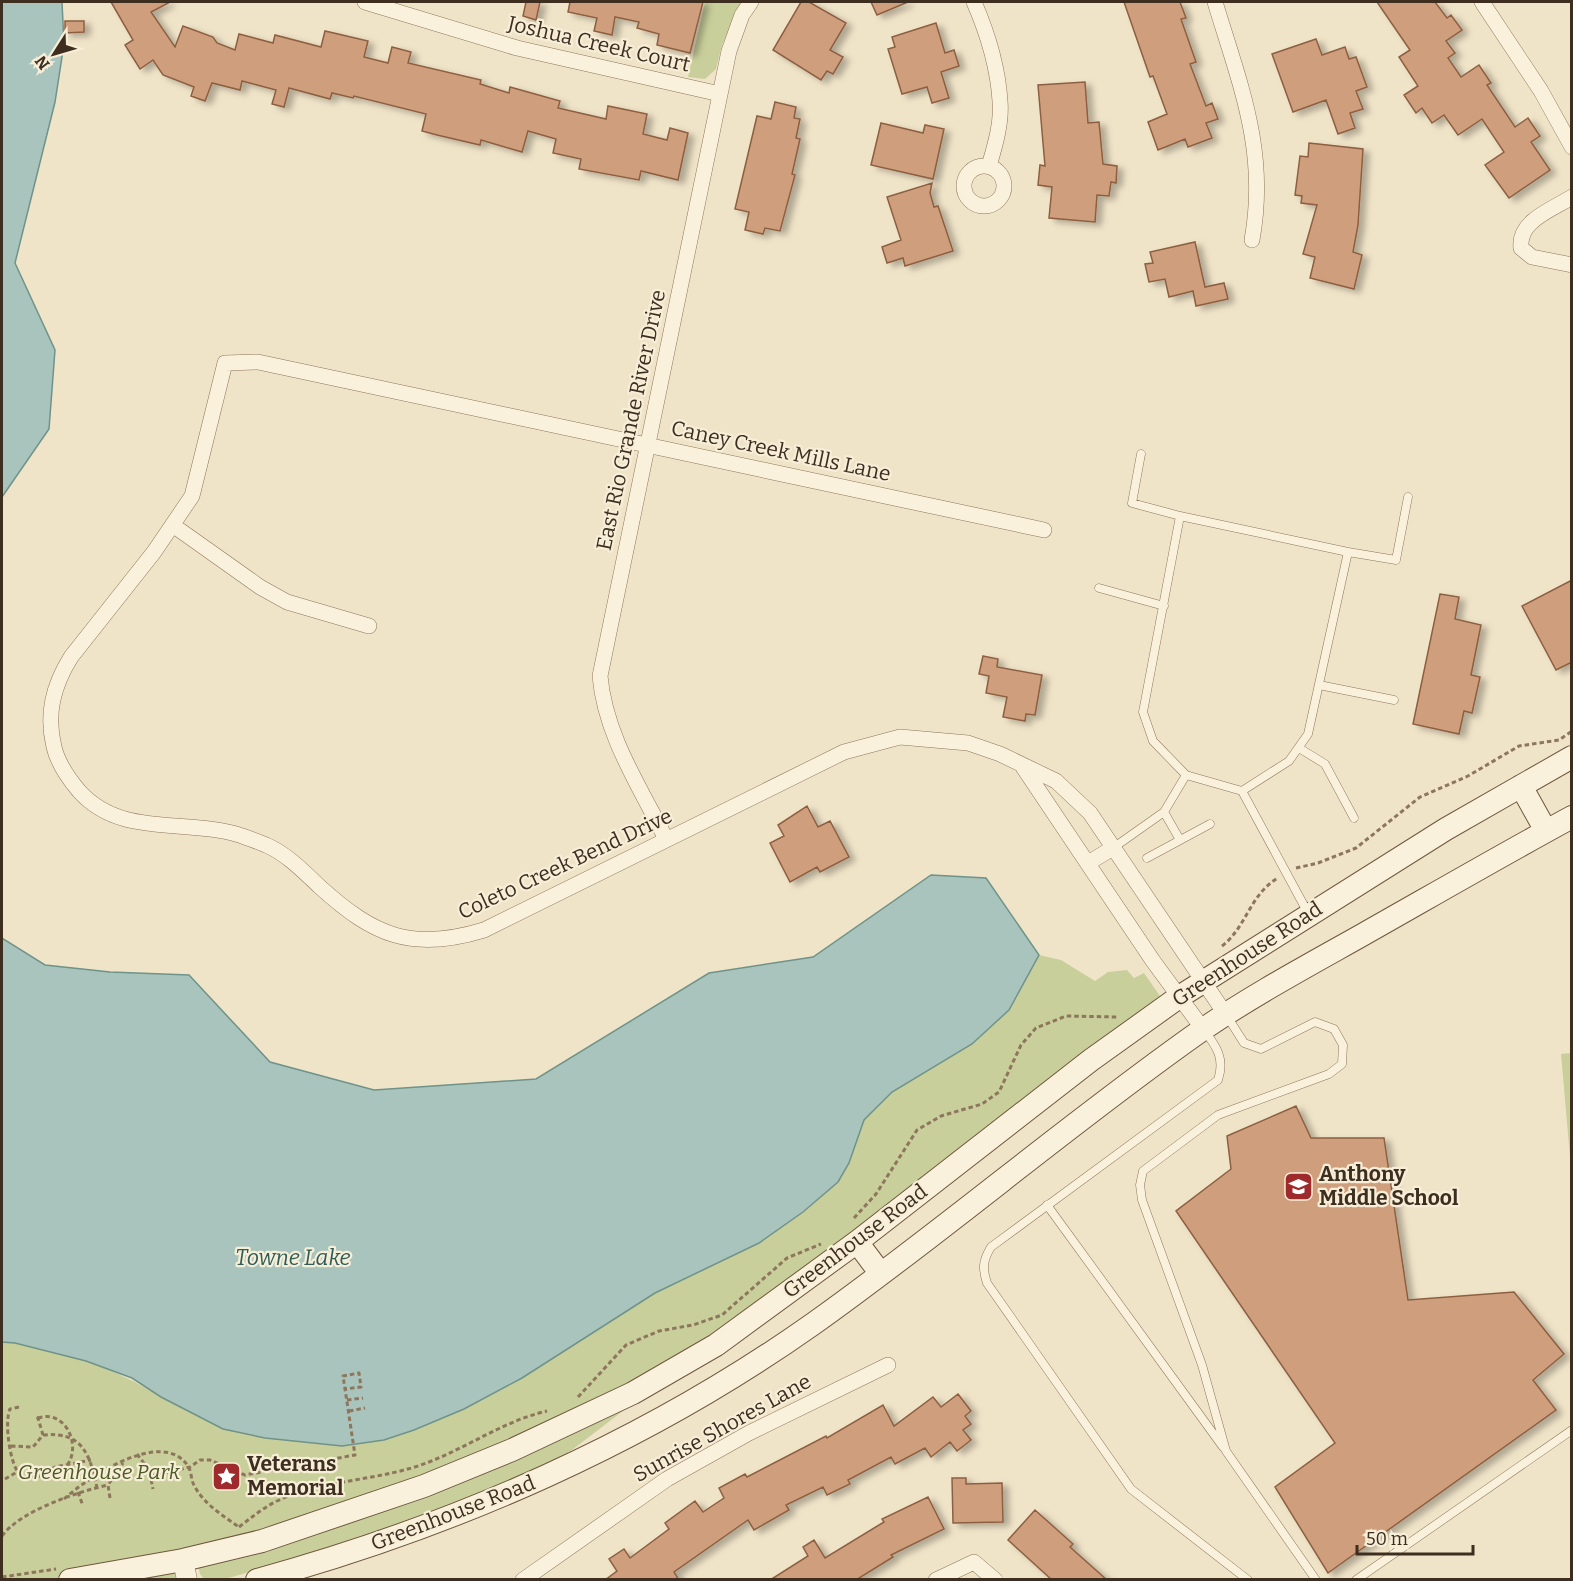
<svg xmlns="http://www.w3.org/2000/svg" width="1573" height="1581" font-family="Bitter,serif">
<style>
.green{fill:#c9cf9b}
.water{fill:#a9c4bc;stroke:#6f938a;stroke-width:1.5}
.building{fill:#cf9f7d;stroke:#8d5f41;stroke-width:1.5;filter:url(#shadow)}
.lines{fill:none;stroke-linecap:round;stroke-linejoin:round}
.service-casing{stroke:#8d765c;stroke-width:9}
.minor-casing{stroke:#8d765c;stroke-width:16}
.tertiary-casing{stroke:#8d765c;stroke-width:21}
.secondary-casing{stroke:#6f573f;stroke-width:24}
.path{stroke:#8d765c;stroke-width:3;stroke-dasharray:4.5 3;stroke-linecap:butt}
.service{stroke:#faf1dc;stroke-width:8}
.minor{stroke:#faf1dc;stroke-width:15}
.tertiary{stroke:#faf1dc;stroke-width:20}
.secondary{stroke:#faf1dc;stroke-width:22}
.labels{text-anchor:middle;stroke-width:4.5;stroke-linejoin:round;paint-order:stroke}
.street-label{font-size:21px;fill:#3d2e20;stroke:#f7eed8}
.poi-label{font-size:21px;font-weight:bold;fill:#3d2e20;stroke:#f7eed8;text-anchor:start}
.park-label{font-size:21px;font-style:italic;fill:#4d5a26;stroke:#f7eed8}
.water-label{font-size:22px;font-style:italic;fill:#2f5d5a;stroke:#f7eed8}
</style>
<defs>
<filter id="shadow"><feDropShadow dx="6" dy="3.5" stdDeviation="3" flood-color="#0004"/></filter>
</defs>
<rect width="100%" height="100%" fill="#f0e4c8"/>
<path class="green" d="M 705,2 L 741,2 L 722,45 L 716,69 L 705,79 L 688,77 Z
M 1039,955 L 1061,960 L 1095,981 L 1108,972 L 1127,970 L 1134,978 L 1144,973 L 1160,996 L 1154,1004 L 572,1450 L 549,1465 L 387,1532 L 225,1579 L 204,1579 L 200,1574 L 195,1553 L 179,1579 L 2,1579 L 2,1342 C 55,1346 117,1369 161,1397 L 414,1430 L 464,1409 L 522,1378 L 655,1293 L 759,1243 L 803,1212 L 838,1182 L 849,1163 L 863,1120 L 892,1092 L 972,1044 L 1009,1010 Z
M 1571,1053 L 1572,1053 L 1571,1168 L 1561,1054 Z"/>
<path class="water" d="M 2,2 L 62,2 L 64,44 L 55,102 L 15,263 L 55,350 L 49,429 L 2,497 Z
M 931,875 L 986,878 L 1039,955 L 1009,1010 L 972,1044 L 892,1092 L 864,1120 L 849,1163 L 838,1182 L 803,1212 L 759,1243 L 655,1293 L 522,1378 L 464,1409 L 414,1430 L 384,1440 L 342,1446 L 265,1438 L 223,1429 L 161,1397 L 132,1378 L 86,1361 L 15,1343 L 2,1342 L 2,938 L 45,965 L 110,972 L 189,975 L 270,1062 L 374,1090 L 536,1079 L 709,973 L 813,957 Z"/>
<path class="building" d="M 111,2 L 170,2 L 151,12 L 175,47 L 183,26 L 213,37 L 217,43 L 235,50 L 239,34 L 273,43 L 275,35 L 321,47 L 325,31 L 368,41 L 364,57 L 388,63 L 392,47 L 411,52 L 408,63 L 481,80 L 480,84 L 509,93 L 510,87 L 560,101 L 558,108 L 606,119 L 608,106 L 647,114 L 643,134 L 667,140 L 670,128 L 688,133 L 678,180 L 641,171 L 639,180 L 579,169 L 581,159 L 553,153 L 556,139 L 528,131 L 522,152 L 481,140 L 480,145 L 437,135 L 422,131 L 426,114 L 354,96 L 353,98 L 332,93 L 330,99 L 289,88 L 284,107 L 272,104 L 276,90 L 242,81 L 240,90 L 212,83 L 205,101 L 191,96 L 194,87 L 163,75 L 153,60 L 140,69 L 125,45 L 133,40 Z
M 526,2 L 540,2 L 536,20 L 523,16 Z
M 570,2 L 703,2 L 690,53 L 657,45 L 659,34 L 637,28 L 639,22 L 615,17 L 612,35 L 594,31 L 597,18 L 568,12 Z
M 801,2 L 809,2 L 846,23 L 830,50 L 843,57 L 833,74 L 827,71 L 821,80 L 773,50 Z
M 871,2 L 908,2 L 877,15 Z
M 1124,2 L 1180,2 L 1186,18 L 1181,19 L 1196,62 L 1190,64 L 1206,106 L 1212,103 L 1218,119 L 1206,123 L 1212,138 L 1188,147 L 1185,139 L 1158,150 L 1148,122 L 1167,114 L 1153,76 L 1150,77 Z
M 1377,2 L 1435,2 L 1447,18 L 1451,15 L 1462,30 L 1446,41 L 1455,53 L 1448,58 L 1461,77 L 1479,65 L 1491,83 L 1487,85 L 1515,127 L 1528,118 L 1540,136 L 1531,142 L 1550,170 L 1509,198 L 1485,165 L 1504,152 L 1482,119 L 1458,135 L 1444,115 L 1432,123 L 1422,108 L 1416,113 L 1404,95 L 1418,86 L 1399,57 L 1410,50 Z
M 65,21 L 84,21 L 84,32 L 65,33 Z
M 936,23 L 945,53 L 954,50 L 959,66 L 941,72 L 949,98 L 932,103 L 927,87 L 902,94 L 888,49 L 895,47 L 892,37 Z
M 1316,39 L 1322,55 L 1345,47 L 1349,59 L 1356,57 L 1367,87 L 1356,91 L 1363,109 L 1350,113 L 1355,128 L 1338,134 L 1326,100 L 1293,112 L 1272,54 Z
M 1085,82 L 1088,123 L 1099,122 L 1103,164 L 1117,166 L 1116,183 L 1111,182 L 1109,196 L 1097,195 L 1095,222 L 1049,218 L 1052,187 L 1038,185 L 1040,165 L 1045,166 L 1038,85 Z
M 775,102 L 796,107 L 794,118 L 800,119 L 796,138 L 800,139 L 792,174 L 795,175 L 780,231 L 765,228 L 763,234 L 745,230 L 749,212 L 735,209 L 757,116 L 771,119 Z
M 881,123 L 923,133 L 925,125 L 944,129 L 933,179 L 871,165 Z
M 1309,143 L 1363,149 L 1358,225 L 1353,252 L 1362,255 L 1354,289 L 1310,278 L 1315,257 L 1303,254 L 1317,205 L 1301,203 L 1302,196 L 1295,195 L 1300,156 L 1308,157 Z
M 932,183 L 930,193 L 934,207 L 938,206 L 953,251 L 905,266 L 903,258 L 887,263 L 882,247 L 901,240 L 887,197 Z
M 1195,242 L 1205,287 L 1224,283 L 1228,299 L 1196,306 L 1193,291 L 1169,297 L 1165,279 L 1149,282 L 1145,264 L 1153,263 L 1150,252 Z
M 1572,580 L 1572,662 L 1556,670 L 1522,606 Z
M 1440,594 L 1459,597 L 1455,619 L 1481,625 L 1471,675 L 1480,677 L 1472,713 L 1464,711 L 1459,734 L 1413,724 Z
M 983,656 L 998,659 L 997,667 L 1042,675 L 1035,715 L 1026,714 L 1025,721 L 1003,717 L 1007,697 L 986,693 L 989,676 L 979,674 Z
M 807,806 L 818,827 L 830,821 L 849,857 L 820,872 L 817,867 L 790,882 L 770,843 L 784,836 L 778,825 Z
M 1296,1106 L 1311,1138 L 1384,1138 L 1408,1300 L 1514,1292 L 1564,1354 L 1533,1380 L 1556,1410 L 1328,1573 L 1275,1487 L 1335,1443 L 1176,1211 L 1231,1169 L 1227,1136 Z
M 958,1394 L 971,1411 L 965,1416 L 971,1424 L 963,1430 L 971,1440 L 957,1451 L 950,1442 L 931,1457 L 925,1448 L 895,1464 L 891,1457 L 848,1480 L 850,1484 L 827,1495 L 823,1487 L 786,1505 L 789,1510 L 754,1530 L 748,1520 L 674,1572 L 679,1580 L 605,1580 L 617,1571 L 609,1559 L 624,1549 L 630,1558 L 669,1529 L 665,1523 L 695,1501 L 703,1512 L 724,1498 L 719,1488 L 745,1474 L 747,1477 L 826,1436 L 827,1438 L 883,1405 L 894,1426 L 933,1397 L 941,1407 Z
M 952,1478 L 966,1478 L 966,1484 L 1002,1483 L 1003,1522 L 953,1523 Z
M 928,1497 L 944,1529 L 891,1555 L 893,1557 L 856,1580 L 770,1580 L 808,1556 L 803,1547 L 814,1540 L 825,1558 L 884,1522 L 882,1519 Z
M 1035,1510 L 1073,1544 L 1070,1547 L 1107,1580 L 1052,1580 L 1008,1540 Z"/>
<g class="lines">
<defs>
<path id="service" d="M 1141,454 L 1132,503 L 1180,516
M 1348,552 L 1396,560 L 1408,497
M 1099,588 L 1164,606
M 1319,685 L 1394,700
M 1299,748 L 1325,764 L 1354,818
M 1186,775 L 1153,741 L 1143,712 L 1180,516 L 1348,552 L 1308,734 L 1289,761 L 1242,791
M 1164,812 L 1180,840
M 1113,848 L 1164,812 L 1186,775 L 1242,791 L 1308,913
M 1147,858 L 1210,824
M 1227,1016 L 1244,1043 L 1261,1049 L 1315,1022 L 1334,1029 L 1343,1045 L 1342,1064 L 1329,1074 L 1218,1115 L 1143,1171 L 1140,1185 L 1142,1200 L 1202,1365 L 1226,1451 L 1316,1580
M 1204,1030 C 1217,1047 1225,1059 1218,1080 L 991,1247 C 983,1260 982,1268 987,1283 L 1131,1489 L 1248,1580
M 1047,1205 L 1223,1447
M 1356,1580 L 1572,1430"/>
<path id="minor" d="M 365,2 L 517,48 L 720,94
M 974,2 C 987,32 998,68 1000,101 C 1002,122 995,146 989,166
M 1215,2 C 1240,85 1268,151 1252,240
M 1482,2 L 1541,91 L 1572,147
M964 186a20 20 0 1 1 40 0a20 20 0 1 1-40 0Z
M 1572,197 C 1551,210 1518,221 1521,248 L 1532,257 L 1572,265
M 174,526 L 260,587 L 287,602 L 369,626
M 1044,530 L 258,362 L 225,363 L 192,496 L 154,552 L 71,657 C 53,686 46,714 54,747 C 58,764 68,778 79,791 C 120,837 182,819 236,834 C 246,837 256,841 266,845 C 287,854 304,872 320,887 C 374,936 412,952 484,930 L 844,752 L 900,737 L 968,743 L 1000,754 L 1056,781 L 1090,813 L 1226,1015
M 1023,767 L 1153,961 L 1203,1029
M 666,839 C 640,787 605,735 600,676 L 729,51 L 742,15 L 751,2
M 1088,863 L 1113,848
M 523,1580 L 667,1479 L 749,1433 L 888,1365
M 936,1580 L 974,1562 L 995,1580"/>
<path id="tertiary" d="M 183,1560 L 187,1580"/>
<path id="secondary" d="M 1521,786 L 1546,831
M 857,1242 L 881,1274
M 70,1580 L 183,1560 L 262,1541 L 424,1486 L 512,1450 L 633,1393 L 716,1345 L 857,1242 L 1091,1060 L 1179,997 L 1446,829 L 1572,757
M 257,1580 C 454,1526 646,1442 813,1324 C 944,1231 1067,1125 1199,1032 C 1251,996 1309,965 1364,934 C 1433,895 1502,855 1572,817"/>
</defs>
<use href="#service" class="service-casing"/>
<use href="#minor" class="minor-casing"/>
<use href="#tertiary" class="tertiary-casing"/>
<use href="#secondary" class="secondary-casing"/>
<path class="path" d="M 1296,868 L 1318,863 L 1356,848 L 1420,797 L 1468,776 L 1519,746 L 1559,740 L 1572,731
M 1222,946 C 1246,928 1250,894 1278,878
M 854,1218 L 876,1194 L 917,1130 L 941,1116 L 982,1104 L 999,1092 L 1021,1045 L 1036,1028 L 1066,1016 L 1118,1017
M 578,1397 L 626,1345 L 659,1331 L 693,1325 L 722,1315 L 787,1258 L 821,1244
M 347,1400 L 363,1398
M 19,1407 L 10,1409 C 4,1422 10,1467 21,1476 L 37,1478 L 55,1467 L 91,1460
M 349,1411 L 365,1408
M 38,1418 C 65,1409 81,1444 68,1464
M 43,1435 C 83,1431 90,1455 97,1488
M 11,1446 L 33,1447 L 43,1435 L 38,1418 L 34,1416
M 137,1454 L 149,1470 L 153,1489
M 150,1476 L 190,1467 L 200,1460 L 210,1460 L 245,1475 L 355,1455 C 351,1429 347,1402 343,1376 L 359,1373 L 361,1387 L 345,1389
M 5,1479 L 17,1472
M 78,1492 L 83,1506
M 110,1498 L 108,1485 L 123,1463
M 64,1499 C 87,1478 162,1427 188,1466 C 191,1470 191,1478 193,1483 C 202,1503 222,1515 239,1527
M 239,1527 C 252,1517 263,1508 277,1501 C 324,1479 381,1481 429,1462 C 470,1446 504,1421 547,1411
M 2,1536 C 20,1511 77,1492 108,1485
M 2,1577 L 56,1569"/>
<use href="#service" class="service"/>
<use href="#minor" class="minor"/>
<use href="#tertiary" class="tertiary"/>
<use href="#secondary" class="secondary"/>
</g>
<defs>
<symbol id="school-square" viewBox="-11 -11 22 22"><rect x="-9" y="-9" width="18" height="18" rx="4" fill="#9e2a2b" stroke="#f7eed8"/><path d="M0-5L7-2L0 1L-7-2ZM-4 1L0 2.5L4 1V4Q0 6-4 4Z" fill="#fff"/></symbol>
<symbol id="sight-square" viewBox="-11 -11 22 22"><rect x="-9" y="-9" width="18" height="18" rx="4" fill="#9e2a2b" stroke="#f7eed8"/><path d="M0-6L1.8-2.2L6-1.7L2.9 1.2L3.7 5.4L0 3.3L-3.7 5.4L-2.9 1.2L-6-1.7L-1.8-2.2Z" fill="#fff"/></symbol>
</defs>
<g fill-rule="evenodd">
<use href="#school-square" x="1282" y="1170" width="33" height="33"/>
<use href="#sight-square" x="210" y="1460" width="33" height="33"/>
</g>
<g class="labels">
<g class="street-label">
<text transform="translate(599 44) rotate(13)" y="7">Joshua Creek Court</text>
<text transform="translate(631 420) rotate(-78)" y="7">East Rio Grande River Drive</text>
<text transform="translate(781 451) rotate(12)" y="7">Caney Creek Mills Lane</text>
<text transform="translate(565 864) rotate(-25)" y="7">Coleto Creek Bend Drive</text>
<text transform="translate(1247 954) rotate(-33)" y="7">Greenhouse Road</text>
<text transform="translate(855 1241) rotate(-37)" y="7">Greenhouse Road</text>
<text transform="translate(722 1428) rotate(-29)" y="7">Sunrise Shores Lane</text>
<text transform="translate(453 1513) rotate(-21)" y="7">Greenhouse Road</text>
</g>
<g class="poi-label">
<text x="1319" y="1181">Anthony<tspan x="1319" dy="24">Middle School</tspan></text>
<text x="247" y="1471">Veterans<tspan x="247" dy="24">Memorial</tspan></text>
</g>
<g class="park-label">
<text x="99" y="1479">Greenhouse Park</text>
</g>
<g class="water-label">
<text x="293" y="1265">Towne Lake</text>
</g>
</g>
<rect width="1573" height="1581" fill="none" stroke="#3d2e20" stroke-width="6"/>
<g transform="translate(54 54) rotate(233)" stroke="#f7eed8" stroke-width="4.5" paint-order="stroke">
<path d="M0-4.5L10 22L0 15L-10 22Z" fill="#3d2e20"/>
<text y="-9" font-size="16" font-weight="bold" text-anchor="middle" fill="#3d2e20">N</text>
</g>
<path d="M1357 1545v9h116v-9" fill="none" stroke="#3d2e20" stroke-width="3"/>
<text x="1366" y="1545" font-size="18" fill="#3d2e20" stroke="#f7eed8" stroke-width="4.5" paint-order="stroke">50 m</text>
</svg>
